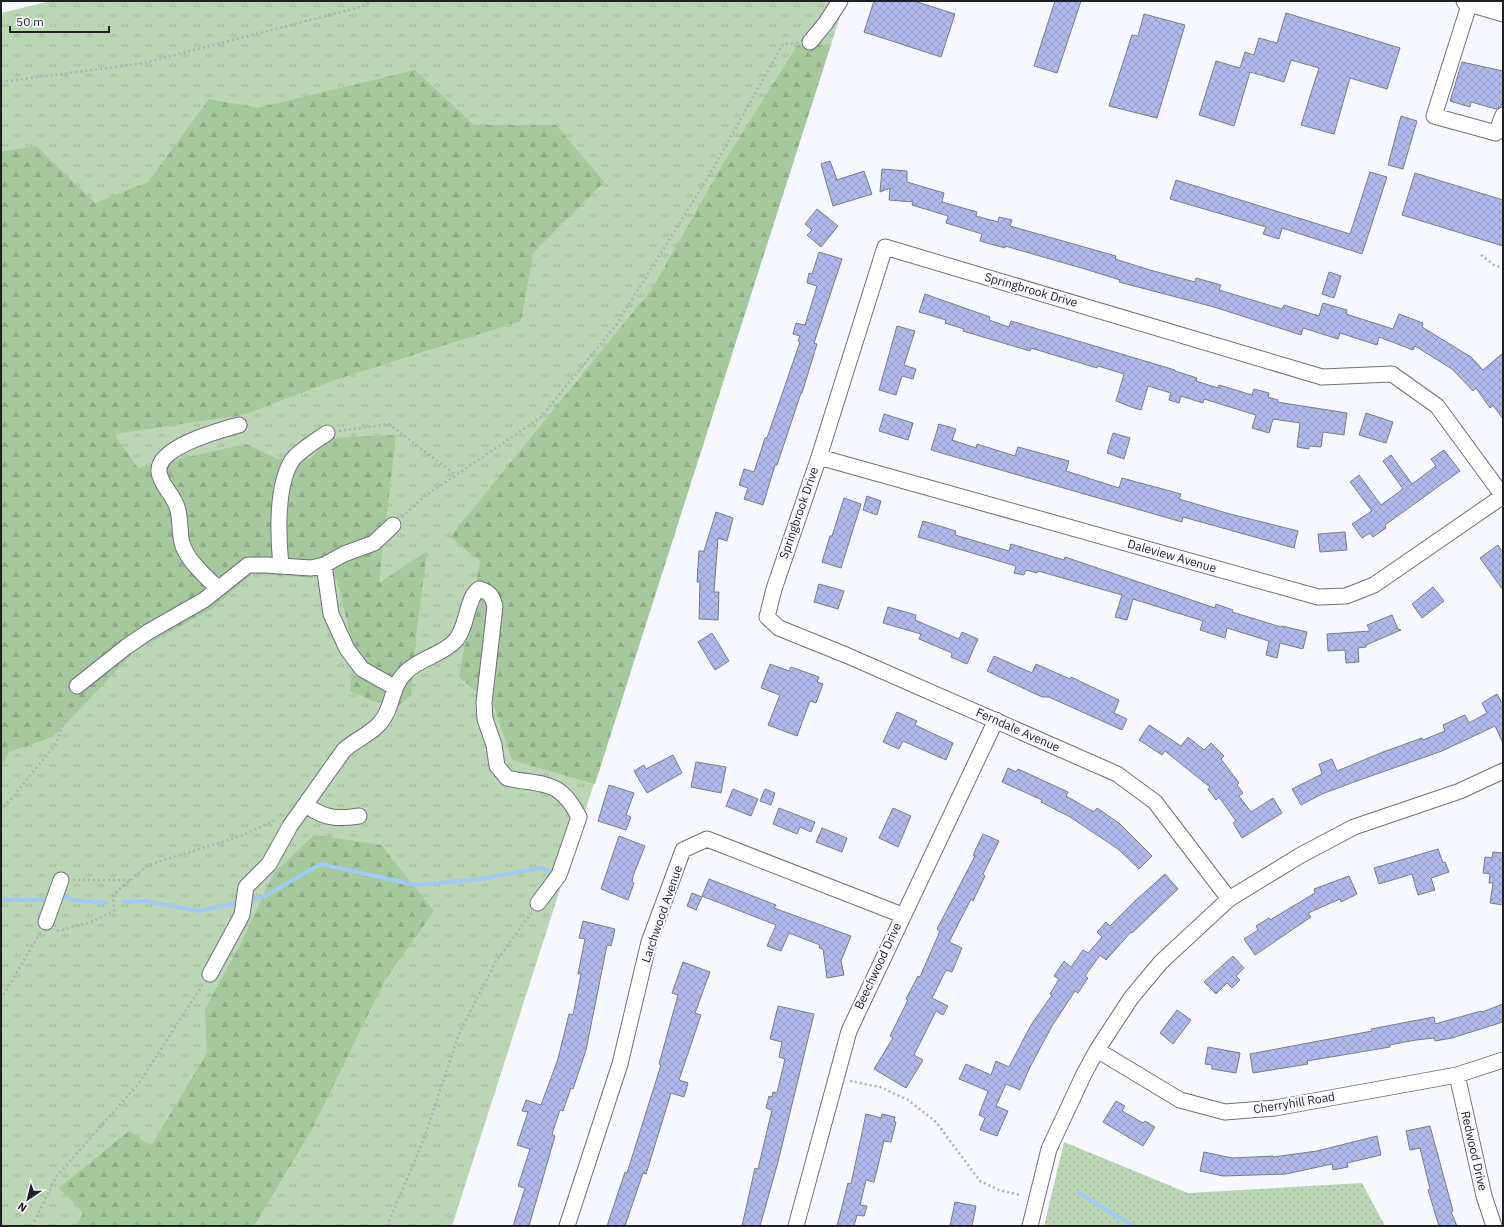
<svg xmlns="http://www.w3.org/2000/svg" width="1504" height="1227" font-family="'IBM Plex Sans',sans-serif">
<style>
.grass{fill:url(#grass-tufts)}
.forest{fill:url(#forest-firs)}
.park{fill:url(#park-dots)}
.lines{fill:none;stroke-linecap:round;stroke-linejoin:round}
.stream{stroke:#9fcaf3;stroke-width:4}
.building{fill:url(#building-cross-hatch);stroke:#7a7c86}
.minor-casing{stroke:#6f717b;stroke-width:17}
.major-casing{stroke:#6f717b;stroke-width:21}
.path{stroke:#afb0b6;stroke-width:2.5;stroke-dasharray:2 3;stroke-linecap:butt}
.minor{stroke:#fff;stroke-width:15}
.major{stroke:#fff;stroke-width:19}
.labels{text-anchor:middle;stroke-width:4;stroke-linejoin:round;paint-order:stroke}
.street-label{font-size:12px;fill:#1f2024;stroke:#f7f8ff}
</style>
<defs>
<pattern id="grass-tufts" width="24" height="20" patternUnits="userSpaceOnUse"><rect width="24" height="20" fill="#bad6b4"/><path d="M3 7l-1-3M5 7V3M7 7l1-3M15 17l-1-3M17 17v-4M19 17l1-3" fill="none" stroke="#9fb79b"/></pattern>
<pattern id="forest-firs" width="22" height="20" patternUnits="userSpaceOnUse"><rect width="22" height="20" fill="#a5c99d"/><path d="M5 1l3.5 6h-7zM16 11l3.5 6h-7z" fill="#8eac87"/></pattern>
<pattern id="park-dots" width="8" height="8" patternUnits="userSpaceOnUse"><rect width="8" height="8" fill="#bad6b4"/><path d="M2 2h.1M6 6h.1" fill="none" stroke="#9fb79b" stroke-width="1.8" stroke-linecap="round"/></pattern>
<pattern id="building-cross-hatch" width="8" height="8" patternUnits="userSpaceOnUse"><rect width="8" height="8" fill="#aeb8eb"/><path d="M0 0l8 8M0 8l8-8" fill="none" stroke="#959ec9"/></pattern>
</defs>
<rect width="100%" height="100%" fill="#f7f8ff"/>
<path class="grass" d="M 51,1 L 845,1 L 452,1226 L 1,1226 L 1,13 Z"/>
<path class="forest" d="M 831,44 L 595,784 L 512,760 L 494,706 L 459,677 L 480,561 L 450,537 L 652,289 L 723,164 L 797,46 Z
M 415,70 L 474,125 L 556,125 L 604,182 L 533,253 L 521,321 L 338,379 L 243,415 L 114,434 L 138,468 L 246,444 L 278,459 L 310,459 L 332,438 L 396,435 L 379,583 L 427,551 L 416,637 L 411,695 L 398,706 L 372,701 L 350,691 L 354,651 L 337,579 L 252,574 L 212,609 L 135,651 L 53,737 L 9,752 L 1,767 L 1,152 L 36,146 L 95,203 L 148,182 L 209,99 L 257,108 Z
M 314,835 L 381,845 L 434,911 L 385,980 L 312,1129 L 254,1226 L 76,1226 L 83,1213 L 59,1188 L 129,1131 L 151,1146 L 207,1053 L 205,1009 L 239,947 L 274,873 Z"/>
<path class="park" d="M 1064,1142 L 1188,1193 L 1362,1183 L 1385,1226 L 1044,1226 Z"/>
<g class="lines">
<path class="stream" d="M 58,899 L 68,897 L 71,900 L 106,903
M 1,900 L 50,900
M 247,901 L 263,897 L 321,864 L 416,885 L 480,879 L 540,868 L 552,872
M 123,902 L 145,901 L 199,911 L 240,902
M 1079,1193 L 1133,1226"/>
</g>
<path class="building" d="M 874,1 L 914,1 L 955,14 L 941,57 L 864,32 Z
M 1055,1 L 1081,1 L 1057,73 L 1034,66 Z
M 1286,13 L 1400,48 L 1387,89 L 1350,78 L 1334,134 L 1301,125 L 1319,68 L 1291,60 L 1284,82 L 1250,72 L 1234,126 L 1199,115 L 1216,61 L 1240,68 L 1245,52 L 1254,55 L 1259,38 L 1277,43 Z
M 1144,14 L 1185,25 L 1157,118 L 1109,106 L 1132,35 L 1138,36 Z
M 1462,62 L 1503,71 L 1503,100 L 1501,106 L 1496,109 L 1471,102 L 1470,107 L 1450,101 Z
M 1401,116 L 1417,121 L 1403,169 L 1388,165 Z
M 830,161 L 837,180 L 864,171 L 872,194 L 833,206 L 821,164 Z
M 882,169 L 907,171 L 907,182 L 944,193 L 942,202 L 977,212 L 976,216 L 998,222 L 999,217 L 1012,220 L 1010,226 L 1116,256 L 1115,259 L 1150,270 L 1195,282 L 1196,278 L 1221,285 L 1219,290 L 1282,309 L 1284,305 L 1319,316 L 1323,303 L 1347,310 L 1346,314 L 1393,329 L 1399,314 L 1423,323 L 1422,327 L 1471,357 L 1483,370 L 1503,353 L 1503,419 L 1493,405 L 1490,408 L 1476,388 L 1473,391 L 1452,369 L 1415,346 L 1413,350 L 1379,337 L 1377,345 L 1340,333 L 1338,339 L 1303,328 L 1301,335 L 1214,307 L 1119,282 L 1120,280 L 1085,269 L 1005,246 L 1005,248 L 980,241 L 982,234 L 946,223 L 948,216 L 912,205 L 913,202 L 889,200 L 890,188 L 880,192 Z
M 1370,172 L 1387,177 L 1362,254 L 1282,228 L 1279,239 L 1263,234 L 1266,227 L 1170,199 L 1176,180 L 1350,234 Z
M 1415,173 L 1503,200 L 1503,246 L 1402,215 Z
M 817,209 L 838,226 L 821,247 L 807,235 L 812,230 L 805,224 Z
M 819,252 L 842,259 L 814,343 L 817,344 L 802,393 L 801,393 L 777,465 L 775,465 L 763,505 L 744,499 L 748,488 L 739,485 L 744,469 L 754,472 L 765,438 L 767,438 L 800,342 L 798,341 L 800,336 L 793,334 L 796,323 L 805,325 L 817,286 L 807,283 L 809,273 L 812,274 Z
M 1329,272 L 1341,276 L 1334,298 L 1322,294 Z
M 925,294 L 990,317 L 989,320 L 1009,327 L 1011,321 L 1078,341 L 1175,370 L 1175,371 L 1197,378 L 1196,381 L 1218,388 L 1219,385 L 1252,395 L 1254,389 L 1269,393 L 1268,397 L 1278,400 L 1277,402 L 1347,413 L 1344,435 L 1323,432 L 1321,447 L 1309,446 L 1309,449 L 1297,447 L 1300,423 L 1273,419 L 1269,433 L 1252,428 L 1256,415 L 1204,399 L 1203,403 L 1181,396 L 1179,403 L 1169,400 L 1171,393 L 1148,386 L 1141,410 L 1131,407 L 1116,401 L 1124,374 L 1098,366 L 1097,368 L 1031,348 L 1030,351 L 963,331 L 964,329 L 945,323 L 946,320 L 919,312 Z
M 897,326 L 915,331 L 904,365 L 916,369 L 913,379 L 902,376 L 896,395 L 879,390 Z
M 1366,413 L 1393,422 L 1386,443 L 1359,435 Z
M 884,414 L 913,423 L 908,440 L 879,431 Z
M 939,424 L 956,429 L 952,440 L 976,448 L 977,444 L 1015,456 L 1018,447 L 1069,461 L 1066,471 L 1119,488 L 1122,478 L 1181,494 L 1179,499 L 1230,514 L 1298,531 L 1294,548 L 1183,517 L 1182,522 L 931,450 Z
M 1113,433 L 1130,438 L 1124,459 L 1107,453 Z
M 1444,450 L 1460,471 L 1385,525 L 1386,528 L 1373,537 L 1370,533 L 1362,538 L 1352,524 L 1372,511 L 1350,482 L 1359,475 L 1381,505 L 1403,489 L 1383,461 L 1391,455 L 1412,484 L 1436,466 L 1431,459 Z
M 867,496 L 881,501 L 877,515 L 863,510 Z
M 844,498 L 861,504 L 841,568 L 822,562 L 830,536 L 832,536 Z
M 716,512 L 733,518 L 727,541 L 718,538 L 714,592 L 719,592 L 718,620 L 699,619 L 700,582 L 697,582 L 699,551 L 704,551 Z
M 923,521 L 956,531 L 955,535 L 1009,551 L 1011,544 L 1064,560 L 1065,557 L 1215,608 L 1216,604 L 1233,610 L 1232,612 L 1281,627 L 1282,626 L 1307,632 L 1303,649 L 1280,643 L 1277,658 L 1266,655 L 1269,641 L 1227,628 L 1225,638 L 1200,630 L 1203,621 L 1133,599 L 1127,620 L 1115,617 L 1122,595 L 1038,571 L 1037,573 L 1026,570 L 1024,575 L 1014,573 L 1016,566 L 918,537 Z
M 1345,532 L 1347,550 L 1320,552 L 1318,534 Z
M 1498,545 L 1503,553 L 1503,590 L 1480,558 Z
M 819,584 L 844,591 L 838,609 L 814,602 Z
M 1433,587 L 1444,601 L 1422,618 L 1412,604 Z
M 888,607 L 916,615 L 915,620 L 959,639 L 962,632 L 978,639 L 967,664 L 951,657 L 952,653 L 919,639 L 921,634 L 883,623 Z
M 1392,615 L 1398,629 L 1401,630 L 1366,645 L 1366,647 L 1358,648 L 1359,662 L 1346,663 L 1345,650 L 1328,651 L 1327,634 L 1370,631 L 1367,625 Z
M 712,633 L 729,661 L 715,670 L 698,642 Z
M 994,656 L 1032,673 L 1036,664 L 1070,679 L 1071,677 L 1119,700 L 1114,713 L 1127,719 L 1122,730 L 1049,697 L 1042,697 L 987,671 Z
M 770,664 L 789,671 L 791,667 L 819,677 L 817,682 L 823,684 L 816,703 L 810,701 L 797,736 L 768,725 L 780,695 L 761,688 Z
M 1497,694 L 1503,705 L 1503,743 L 1495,726 L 1442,751 L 1354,782 L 1322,794 L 1301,805 L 1292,789 L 1322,774 L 1319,764 L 1332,759 L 1337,771 L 1383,752 L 1422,738 L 1423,740 L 1445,731 L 1443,725 L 1465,715 L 1469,723 L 1487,713 L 1482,703 Z
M 897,712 L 917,721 L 915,725 L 953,743 L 946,760 L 903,741 L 899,749 L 883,742 Z
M 1149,725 L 1181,746 L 1188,737 L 1204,750 L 1211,743 L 1224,756 L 1221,759 L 1239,783 L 1237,785 L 1243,793 L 1239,796 L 1251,812 L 1273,798 L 1282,813 L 1242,838 L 1233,823 L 1236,821 L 1219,797 L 1216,800 L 1208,789 L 1210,787 L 1165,751 L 1162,755 L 1139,740 Z
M 673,755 L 682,773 L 647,793 L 634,771 L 644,765 L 646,769 Z
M 696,762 L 726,767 L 721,793 L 691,787 Z
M 1008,768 L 1016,772 L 1018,769 L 1068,792 L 1066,796 L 1094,812 L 1097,808 L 1119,823 L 1152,856 L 1139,869 L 1118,849 L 1070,817 L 1041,802 L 1042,800 L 1002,782 Z
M 609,785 L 634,793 L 626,815 L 631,817 L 626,830 L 598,821 Z
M 733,789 L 758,799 L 751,816 L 726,806 Z
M 765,789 L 775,793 L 771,805 L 760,801 Z
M 779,808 L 815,822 L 811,832 L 800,827 L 797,834 L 773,824 Z
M 893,808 L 911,816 L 898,847 L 879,838 Z
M 822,828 L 847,838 L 842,852 L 816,842 Z
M 983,834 L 999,841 L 983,874 L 985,876 L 973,901 L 971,899 L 949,942 L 962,948 L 952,972 L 946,970 L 932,998 L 948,1006 L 943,1015 L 936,1011 L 914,1055 L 923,1060 L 906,1088 L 874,1069 L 893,1038 L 890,1036 L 908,1000 L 906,999 L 918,976 L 920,977 L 940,931 L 937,929 L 975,856 L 973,855 Z
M 619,836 L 645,846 L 633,876 L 632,882 L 634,883 L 628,900 L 601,889 Z
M 1438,849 L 1443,863 L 1445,862 L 1449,872 L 1431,878 L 1435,890 L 1418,895 L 1412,874 L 1379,884 L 1374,868 Z
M 1493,852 L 1503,853 L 1503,905 L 1490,903 L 1493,883 L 1489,883 L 1490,874 L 1483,873 L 1485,857 L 1492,858 Z
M 1165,874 L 1178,889 L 1132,933 L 1131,932 L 1106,960 L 1100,955 L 1085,976 L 1088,978 L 1078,993 L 1075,991 L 1052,1026 L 1030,1067 L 1020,1090 L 1006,1084 L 996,1106 L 1008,1111 L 997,1136 L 980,1130 L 985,1118 L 979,1115 L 988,1091 L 959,1079 L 966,1064 L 991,1075 L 996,1061 L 1009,1067 L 1031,1025 L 1052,995 L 1050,994 L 1059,979 L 1054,976 L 1064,961 L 1071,967 L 1083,950 L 1088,953 L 1102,937 L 1097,932 L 1106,922 L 1110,926 L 1135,901 Z
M 1349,876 L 1357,894 L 1341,902 L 1340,899 L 1308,913 L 1311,917 L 1255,955 L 1244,939 L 1258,930 L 1256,926 L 1269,918 L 1270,920 L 1315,893 L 1314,889 Z
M 709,879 L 776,905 L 774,908 L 851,936 L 841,961 L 844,975 L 827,978 L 823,949 L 819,948 L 820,945 L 789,933 L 781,951 L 767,946 L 776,925 L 702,896 Z
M 692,893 L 702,897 L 696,910 L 687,906 Z
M 583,921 L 615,929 L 611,946 L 607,945 L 586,1050 L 573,1089 L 571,1088 L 563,1111 L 560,1110 L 552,1134 L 555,1136 L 529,1226 L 513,1226 L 525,1188 L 518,1186 L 530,1149 L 517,1145 L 528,1112 L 522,1111 L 526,1100 L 541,1105 L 558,1059 L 569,1014 L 573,1015 L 581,974 L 578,974 L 585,939 L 579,938 Z
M 1233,956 L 1244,968 L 1236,976 L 1240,980 L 1232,988 L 1227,983 L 1216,994 L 1204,982 Z
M 683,962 L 710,972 L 695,1013 L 701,1015 L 679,1080 L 688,1083 L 684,1097 L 671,1093 L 646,1174 L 643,1173 L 625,1226 L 607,1226 L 625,1172 L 627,1173 L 661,1065 L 659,1064 L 678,995 L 672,993 Z
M 1503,1004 L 1503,1022 L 1452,1038 L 1435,1041 L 1434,1038 L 1416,1040 L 1389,1045 L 1390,1047 L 1307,1061 L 1308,1064 L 1253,1073 L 1250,1054 L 1372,1031 L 1371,1029 L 1434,1017 L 1435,1024 L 1481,1011 L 1482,1012 Z
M 778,1006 L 814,1014 L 778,1162 L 760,1226 L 742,1226 L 755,1168 L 758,1169 L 772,1110 L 766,1108 L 769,1096 L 772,1097 L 773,1092 L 777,1093 L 785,1059 L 779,1057 L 782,1042 L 770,1039 Z
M 1177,1010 L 1191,1020 L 1173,1044 L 1160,1033 Z
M 1208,1047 L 1240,1053 L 1236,1073 L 1212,1069 L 1212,1065 L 1205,1064 Z
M 1116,1101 L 1125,1106 L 1122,1111 L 1143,1123 L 1145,1121 L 1155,1127 L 1143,1146 L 1103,1122 Z
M 866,1114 L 881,1118 L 882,1114 L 895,1117 L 894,1121 L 896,1122 L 891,1142 L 884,1141 L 874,1182 L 866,1180 L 860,1205 L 867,1206 L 864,1216 L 857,1215 L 854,1226 L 837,1226 L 848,1183 L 851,1184 Z
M 1430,1126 L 1453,1211 L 1451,1212 L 1457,1226 L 1439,1226 L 1428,1190 L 1430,1189 L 1420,1148 L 1410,1150 L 1406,1131 Z
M 1377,1136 L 1381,1155 L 1347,1163 L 1348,1167 L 1333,1170 L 1332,1164 L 1286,1174 L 1223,1176 L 1200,1171 L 1204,1152 L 1232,1158 L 1273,1156 L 1273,1157 L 1317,1151 Z
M 955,1202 L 976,1206 L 972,1226 L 950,1226 Z"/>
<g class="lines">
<defs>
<path id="minor" d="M 1470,2 L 1434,116 L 1496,133 L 1503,115
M 810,42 L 825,24 L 840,1
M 819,457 L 1318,597 L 1346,596 L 1374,585 L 1503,496
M 324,565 L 331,614 L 347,649 L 362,669 L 394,687
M 281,566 C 278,537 276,488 291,462 C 296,453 317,440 327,433
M 218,589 C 206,576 187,561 182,543 C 179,531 181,518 177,507 C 173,494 161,486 159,472 C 156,447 221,430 239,425
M 77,686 L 126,647 L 148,632 L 204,600 L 248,565 L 266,565 L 311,568 L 324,565 L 344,554 L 374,543 L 393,525
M 308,800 L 309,807 C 326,819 339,819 359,816
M 1229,899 L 1155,802 L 1117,774 L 846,655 L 779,628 L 767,617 L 774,589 L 819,457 L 885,247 L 1322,377 L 1392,374 L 1437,406 L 1503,496
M 46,922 L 61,880
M 210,974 L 242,915 L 246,887 L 269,864 L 290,826 L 344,750 C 355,740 371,734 380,723 C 394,707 390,687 406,672 C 420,658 442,655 455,641 C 468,627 466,598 479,589 C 490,592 492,596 495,606 L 484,703 L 485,719 L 494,745 L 497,766 L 507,778 C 543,786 559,778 579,817 L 559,875 L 538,903
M 1097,1050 L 1180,1100 L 1225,1112 L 1275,1108 L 1457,1075 L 1503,1060
M 1457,1075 L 1484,1196 L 1494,1226
M 567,1226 L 620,1064 L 649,942 L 683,850 L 707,839 L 902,915
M 796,1226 L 849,1031 L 996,720
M 1030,1226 L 1049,1149 L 1084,1074 L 1097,1050 L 1131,998 L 1161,962 L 1229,899 L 1301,855 L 1354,827 L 1460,791 L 1503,771"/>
<path id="major" d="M 1466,1 L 1503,12"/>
</defs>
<use href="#minor" class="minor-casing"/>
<use href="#major" class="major-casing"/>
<path class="path" d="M 1,82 L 144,63 L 357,8 L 373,1
M 1481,255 L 1494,265 L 1503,268
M 339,431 L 389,424 L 456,475
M 402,517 L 425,496 L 540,418 L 616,325 L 707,179 L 783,44 L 798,43
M 1,811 L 56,744 L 73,698
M 73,880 L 130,880
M 57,931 L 91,922 L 114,911 L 113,895 L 148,865 L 241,836 L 277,819
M 1,999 L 40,933
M 850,1081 L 880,1087 L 908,1100 L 936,1122 L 980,1181 L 999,1190 L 1020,1195
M 32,1226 L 56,1177 L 139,1083 L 203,984
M 387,1226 L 423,1141 L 459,1034 L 495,963 L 531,913"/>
<use href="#minor" class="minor"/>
<use href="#major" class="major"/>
</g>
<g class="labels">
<g class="street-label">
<text transform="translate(1031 290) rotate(16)" y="4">Springbrook Drive</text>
<text transform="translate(799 513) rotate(-71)" y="4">Springbrook Drive</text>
<text transform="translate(1172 556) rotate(16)" y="4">Daleview Avenue</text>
<text transform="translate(1018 730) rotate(24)" y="4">Ferndale Avenue</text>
<text transform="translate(662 914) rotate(-71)" y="4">Larchwood Avenue</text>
<text transform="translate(878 966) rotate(-65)" y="4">Beechwood Drive</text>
<text transform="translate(1294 1103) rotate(-9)" y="4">Cherryhill Road</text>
<text transform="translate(1474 1151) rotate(77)" y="4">Redwood Drive</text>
</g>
</g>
<rect width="1504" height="1227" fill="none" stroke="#1f2024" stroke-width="4"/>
<g transform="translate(28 1199) rotate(215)" stroke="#f7f8ff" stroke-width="3" paint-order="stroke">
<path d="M0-3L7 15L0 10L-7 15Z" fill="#1f2024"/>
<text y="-6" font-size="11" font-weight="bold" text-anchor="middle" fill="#1f2024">N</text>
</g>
<path d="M10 26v6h99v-6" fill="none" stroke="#1f2024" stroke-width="2"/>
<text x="16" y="26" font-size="12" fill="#1f2024" stroke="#f7f8ff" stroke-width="3" paint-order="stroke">50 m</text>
</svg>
